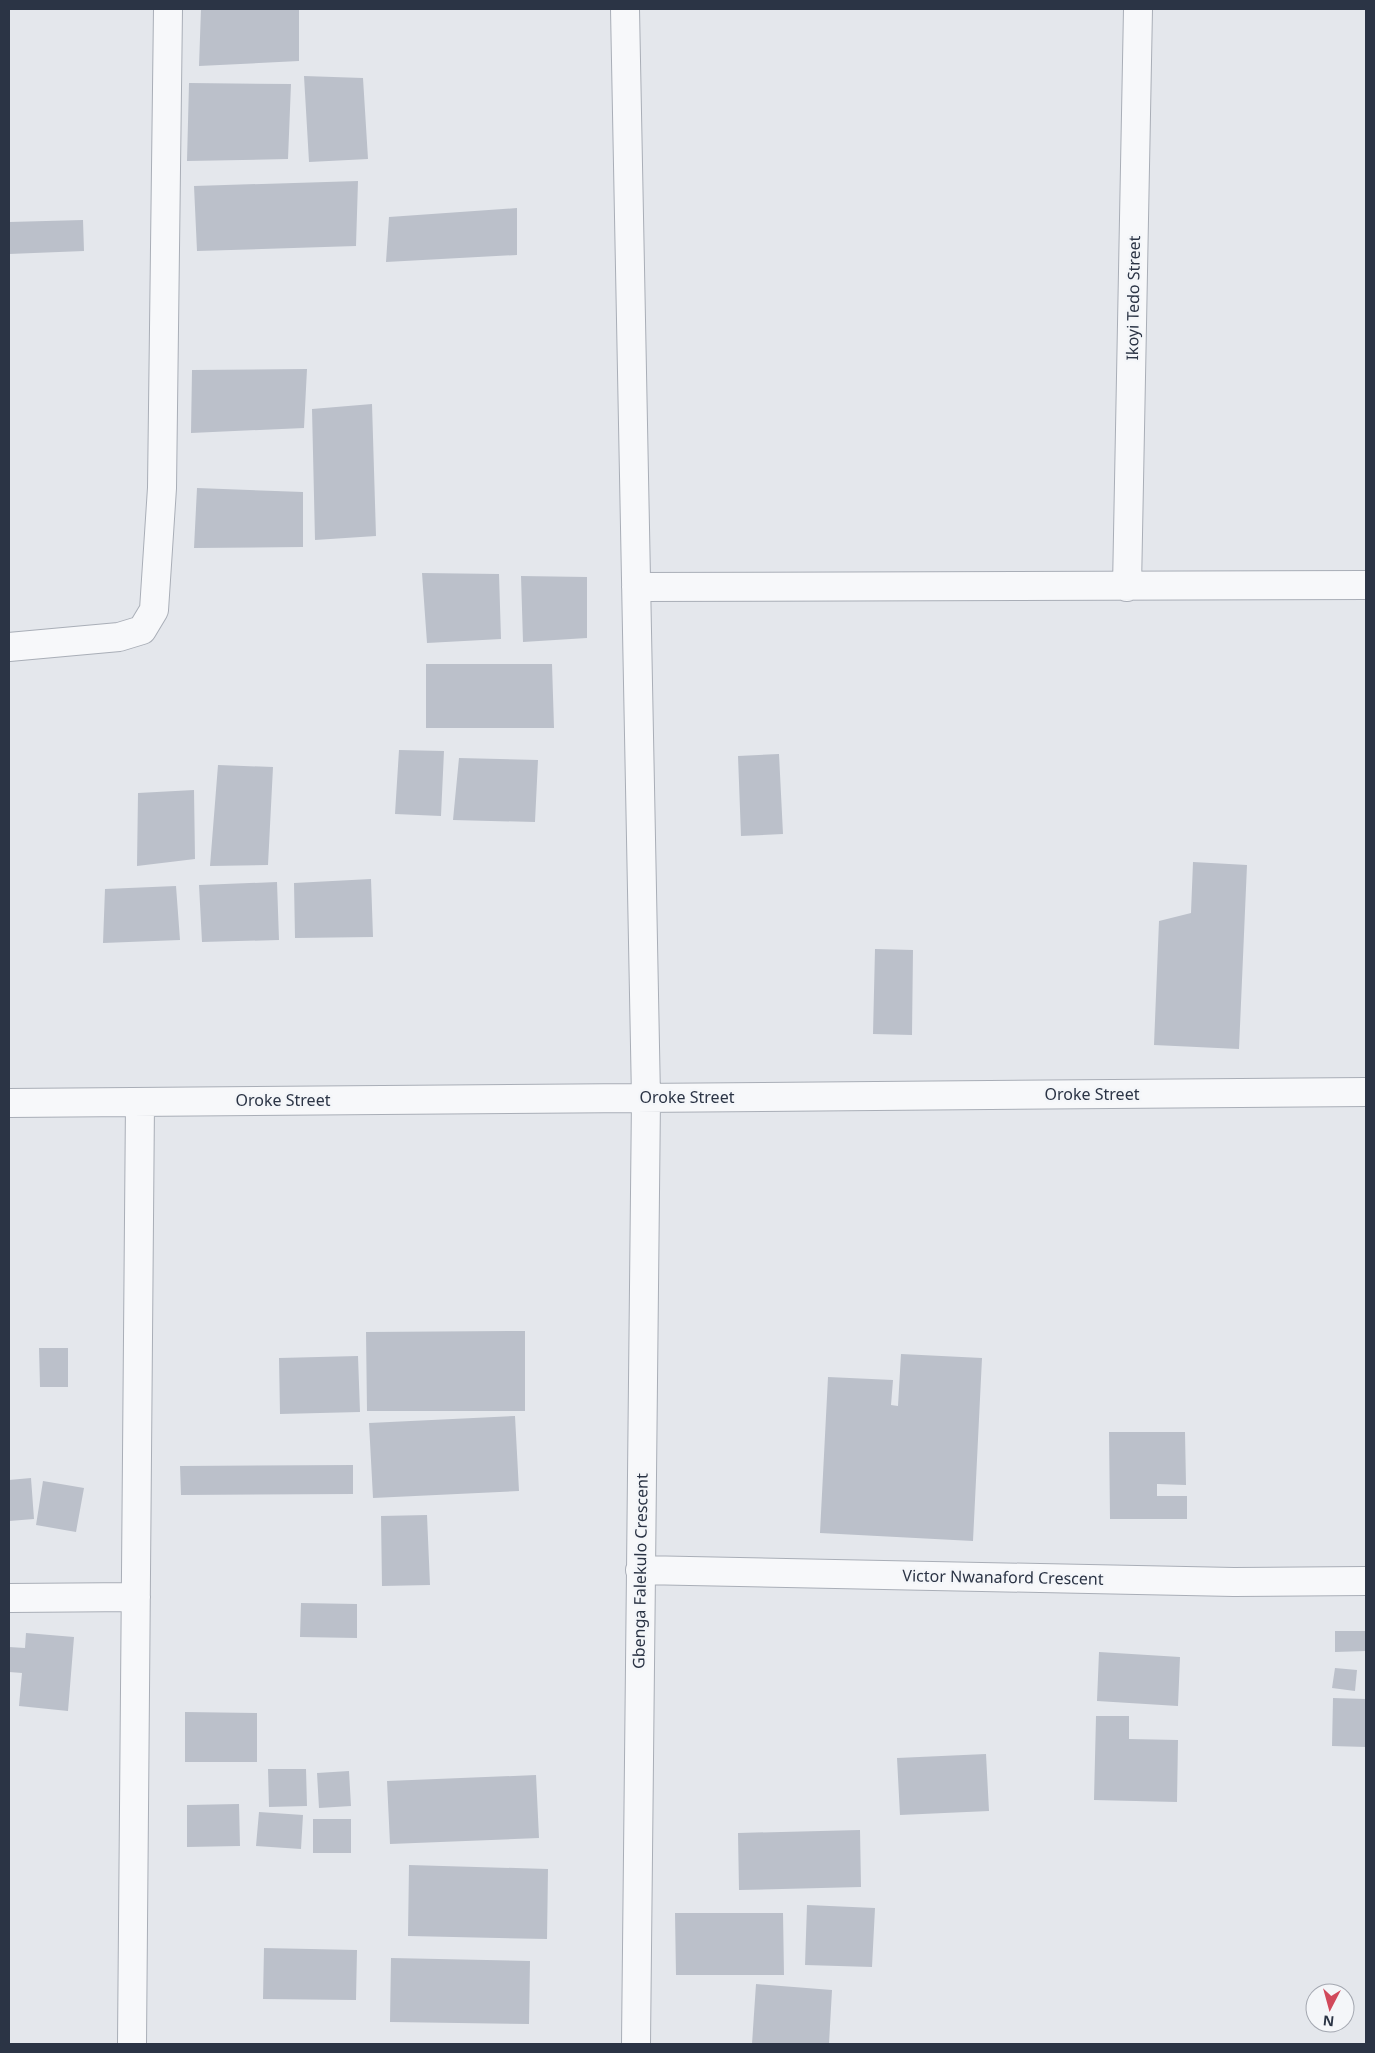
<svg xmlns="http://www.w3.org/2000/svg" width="1375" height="2053" font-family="'Noto Sans',sans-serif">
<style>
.building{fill:#bbc0ca}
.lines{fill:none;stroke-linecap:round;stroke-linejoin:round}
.street-casing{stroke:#a9aeb7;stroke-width:30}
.street{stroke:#f7f8fa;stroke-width:28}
.labels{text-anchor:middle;stroke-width:5;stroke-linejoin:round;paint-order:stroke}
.street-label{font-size:16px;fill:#2b3445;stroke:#f4f6f9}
</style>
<rect width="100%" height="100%" fill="#e4e7ec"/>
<path class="building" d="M 201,9 L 299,9 L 299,61 L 199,66 Z
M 304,76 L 363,78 L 368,159 L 309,162 Z
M 189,83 L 291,84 L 288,159 L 187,161 Z
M 358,181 L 356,246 L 197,251 L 194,186 Z
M 517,208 L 517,255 L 386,262 L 389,217 Z
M 83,220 L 84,251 L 9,254 L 9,222 Z
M 307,369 L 304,428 L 191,433 L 192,370 Z
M 372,404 L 376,536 L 315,540 L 312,409 Z
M 197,488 L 303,492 L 303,547 L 194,548 Z
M 422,573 L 499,574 L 501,639 L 427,643 Z
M 521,576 L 587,577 L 587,638 L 523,642 Z
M 426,664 L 552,664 L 554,728 L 426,728 Z
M 399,750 L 444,751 L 441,816 L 395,814 Z
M 779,754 L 783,834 L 741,836 L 738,756 Z
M 459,758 L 538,760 L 535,822 L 453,820 Z
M 218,765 L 273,767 L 268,865 L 210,866 Z
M 194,790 L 195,859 L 137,866 L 138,793 Z
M 1193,862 L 1247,865 L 1239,1049 L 1154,1045 L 1159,921 L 1191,913 Z
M 371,879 L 373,937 L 295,938 L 294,883 Z
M 277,882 L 279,940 L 202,942 L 199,885 Z
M 176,886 L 180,940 L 103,943 L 105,889 Z
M 875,949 L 913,950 L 912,1035 L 873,1034 Z
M 525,1331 L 525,1411 L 367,1411 L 366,1332 Z
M 39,1348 L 68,1348 L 68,1387 L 40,1387 Z
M 901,1354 L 982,1358 L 973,1541 L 820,1533 L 828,1377 L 893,1380 L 891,1405 L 898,1406 Z
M 358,1356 L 360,1412 L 280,1414 L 279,1358 Z
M 515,1416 L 519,1491 L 373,1498 L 369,1423 Z
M 1109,1432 L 1185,1432 L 1186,1485 L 1157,1484 L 1157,1496 L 1187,1496 L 1187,1519 L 1110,1519 Z
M 353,1465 L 353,1494 L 181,1495 L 180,1466 Z
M 31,1478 L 34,1519 L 9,1521 L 9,1480 Z
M 43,1481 L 84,1488 L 76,1532 L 36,1525 Z
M 427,1515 L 430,1585 L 382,1586 L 381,1516 Z
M 301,1603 L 357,1604 L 357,1638 L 300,1637 Z
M 1335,1631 L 1366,1631 L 1366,1651 L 1335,1652 Z
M 26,1633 L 74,1637 L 68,1711 L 19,1706 L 22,1673 L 9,1672 L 9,1647 L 25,1648 Z
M 1099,1652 L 1180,1657 L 1178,1706 L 1097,1701 Z
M 1335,1668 L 1357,1670 L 1355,1691 L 1332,1688 Z
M 1333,1698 L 1366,1699 L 1366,1747 L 1332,1746 Z
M 185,1712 L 257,1713 L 257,1762 L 185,1762 Z
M 1096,1716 L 1129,1716 L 1129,1739 L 1178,1740 L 1177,1802 L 1094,1800 Z
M 986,1754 L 989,1811 L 900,1815 L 897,1758 Z
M 268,1769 L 306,1769 L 307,1806 L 269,1807 Z
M 349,1771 L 351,1806 L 319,1808 L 317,1773 Z
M 536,1775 L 539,1838 L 390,1844 L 387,1781 Z
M 239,1804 L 240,1846 L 187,1847 L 187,1805 Z
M 259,1812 L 303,1815 L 301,1849 L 256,1846 Z
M 313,1819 L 351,1819 L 351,1853 L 313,1853 Z
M 860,1830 L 861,1887 L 739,1890 L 738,1833 Z
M 409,1865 L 548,1869 L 547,1939 L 408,1936 Z
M 807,1905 L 875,1908 L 872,1967 L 805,1965 Z
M 675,1913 L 783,1913 L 784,1975 L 676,1975 Z
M 264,1948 L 357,1950 L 356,2000 L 263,1999 Z
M 391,1958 L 530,1961 L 529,2024 L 390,2022 Z
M 756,1984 L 832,1990 L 829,2044 L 752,2044 Z"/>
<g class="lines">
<defs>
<path id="street" d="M 625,9 L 646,1098 L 636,2044
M 636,587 L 1366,585
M 1127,587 L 1138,9
M 9,647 L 119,637 L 142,630 L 154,610 L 162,488 L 168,9
M 9,1103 L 1366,1092
M 640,1570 L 1234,1582 L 1366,1581
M 9,1598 L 136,1597
M 132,2044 L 140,1102"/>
</defs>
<use href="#street" class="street-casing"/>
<use href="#street" class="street"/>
</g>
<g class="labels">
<g class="street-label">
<text transform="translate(1133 298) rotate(-89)" y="6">Ikoyi Tedo Street</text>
<text x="1092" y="1100">Oroke Street</text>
<text x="687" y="1103">Oroke Street</text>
<text x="283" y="1106">Oroke Street</text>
<text transform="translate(640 1571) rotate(-89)" y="6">Gbenga Falekulo Crescent</text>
<text transform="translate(1003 1577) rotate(1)" y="6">Victor Nwanaford Crescent</text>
</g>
</g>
<rect width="1375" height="2053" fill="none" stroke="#2b3445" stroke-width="20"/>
<g transform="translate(1330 2008) rotate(186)"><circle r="24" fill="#f4f6f9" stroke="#a4a8b1"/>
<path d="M0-4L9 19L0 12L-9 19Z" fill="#d1495b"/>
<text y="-8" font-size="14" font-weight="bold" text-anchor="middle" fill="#2b3445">N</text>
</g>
</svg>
